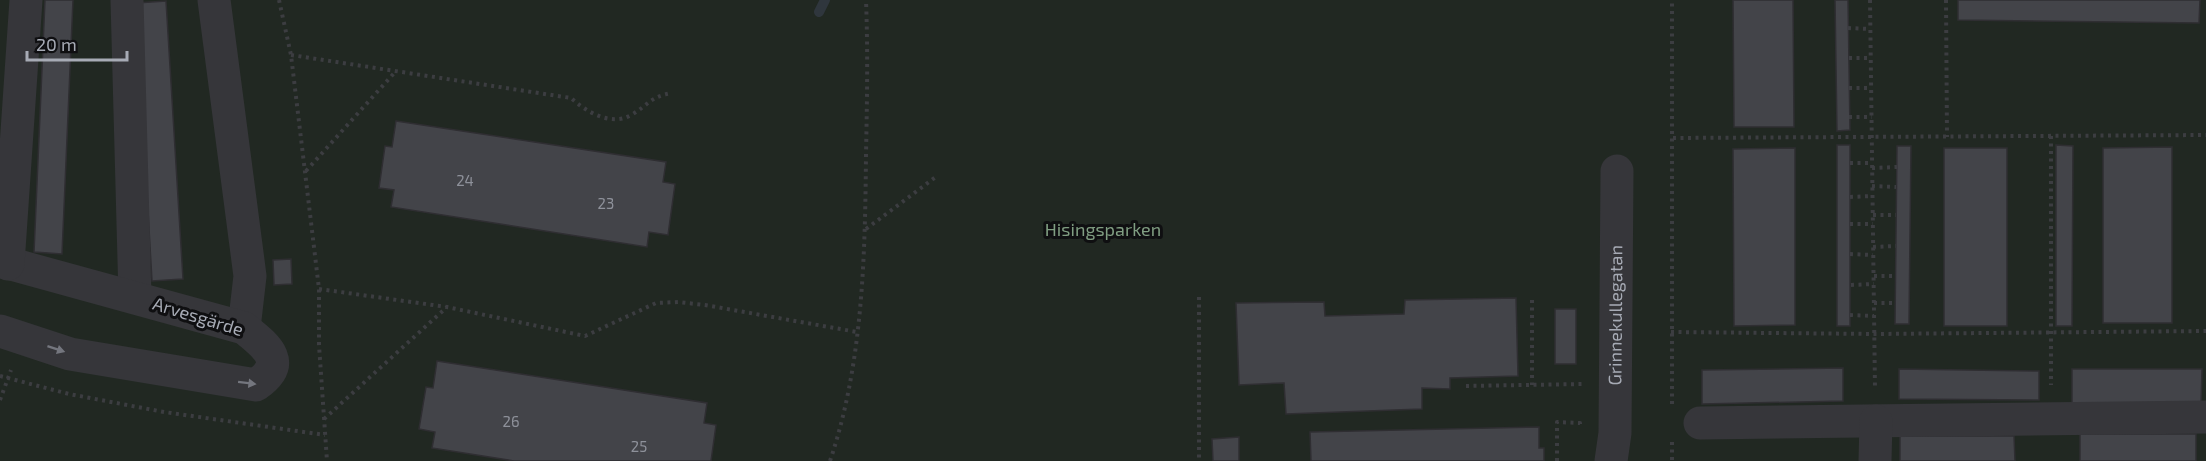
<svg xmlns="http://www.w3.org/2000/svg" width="2206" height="461" font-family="'Exo 2',sans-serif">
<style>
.green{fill:#212822}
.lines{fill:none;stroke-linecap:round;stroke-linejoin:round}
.stream{stroke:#2f363d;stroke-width:10}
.building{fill:#434449;stroke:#2f2e32;stroke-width:1.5}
.path{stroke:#3c3d41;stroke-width:4;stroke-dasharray:3 4.5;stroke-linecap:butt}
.minor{stroke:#36363a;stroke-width:33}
.oneway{fill:#74767e}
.labels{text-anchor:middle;stroke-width:6;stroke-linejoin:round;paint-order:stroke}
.number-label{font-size:15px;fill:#8e919a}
.park-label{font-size:18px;fill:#809e82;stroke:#0f0f11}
.street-label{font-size:18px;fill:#a7abb5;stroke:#0f0f11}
</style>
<rect width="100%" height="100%" fill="#141416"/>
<path class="green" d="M 0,0 L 2206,0 L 2206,461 L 0,461 Z"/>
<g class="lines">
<path class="stream" d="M 819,12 L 825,0"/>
</g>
<path class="building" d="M 45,0 L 73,0 L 62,254 L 34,252 Z
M 1733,0 L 1793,0 L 1794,127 L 1734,127 Z
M 1835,0 L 1848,0 L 1850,130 L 1837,131 Z
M 1958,0 L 2200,0 L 2199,23 L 1958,20 Z
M 166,1 L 183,279 L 152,281 L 136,3 Z
M 396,121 L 666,162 L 663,182 L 675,184 L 668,235 L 649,232 L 647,247 L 391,207 L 394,190 L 379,188 L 385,146 L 392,147 Z
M 1837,145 L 1850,145 L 1850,326 L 1837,326 Z
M 2056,145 L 2073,146 L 2072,326 L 2056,326 Z
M 1897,146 L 1911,146 L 1909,324 L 1895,324 Z
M 2172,147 L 2172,323 L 2103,323 L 2103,148 Z
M 1795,148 L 1795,325 L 1734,326 L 1733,149 Z
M 1944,148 L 2007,148 L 2007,326 L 1944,326 Z
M 291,259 L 292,284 L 274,285 L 273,260 Z
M 1516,298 L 1518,376 L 1450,378 L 1450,389 L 1422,388 L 1422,409 L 1286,414 L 1284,383 L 1239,385 L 1236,303 L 1324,302 L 1325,316 L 1404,314 L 1405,300 Z
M 1555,309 L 1576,309 L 1576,364 L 1555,364 Z
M 437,361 L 707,403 L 704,423 L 716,425 L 711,461 L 514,461 L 432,448 L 435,432 L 419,429 L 426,387 L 433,388 Z
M 1843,368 L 1843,401 L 1702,404 L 1702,370 Z
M 1899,369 L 2039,371 L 2039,400 L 1899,399 Z
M 2072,369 L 2202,369 L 2201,403 L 2072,403 Z
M 1539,427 L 1539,448 L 1544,448 L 1544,461 L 1311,461 L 1310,432 Z
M 2080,434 L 2196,434 L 2196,461 L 2080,461 Z
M 1900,436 L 2014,436 L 2015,461 L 1900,461 Z
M 1239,437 L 1239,461 L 1213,461 L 1212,439 Z"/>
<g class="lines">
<path class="path" d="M 279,0 L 291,55 L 319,289 L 319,345 L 327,461
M 1870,0 L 1875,389
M 1946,0 L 1947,137
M 1848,28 L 1870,29
M 291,55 L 571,98 C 585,111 611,127 631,115 C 649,105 649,97 672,93
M 1849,58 L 1871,58
M 1849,88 L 1871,88
M 1849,117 L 1872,117
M 2051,136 L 2051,385
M 1673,138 L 2206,135
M 1850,163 L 1872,163
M 1872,168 L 1897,167
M 306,171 L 396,71
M 1872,186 L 1896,187
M 1850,197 L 1872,196
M 1873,215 L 1896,215
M 1850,224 L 1873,224
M 866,229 L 937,176
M 1873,247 L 1896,246
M 1850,254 L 1873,255
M 1874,276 L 1895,276
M 1851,285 L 1874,284
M 319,289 L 447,307 L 585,336 L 656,303 L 678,302 L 705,305 L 857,332
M 1199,297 L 1199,461
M 1532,300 L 1532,385
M 1874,303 L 1895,303
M 1850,315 L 1874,316
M 1671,332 L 1875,334 L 2206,331
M 0,376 L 69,394 L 164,412 L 325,435
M 1466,386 L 1582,384
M 0,400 L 11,370
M 1672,404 L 1672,0
M 324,419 L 447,307
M 1672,442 L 1672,461
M 830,461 C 863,363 865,257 866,155 C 867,103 868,52 866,0
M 1557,461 L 1557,422 L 1580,423 L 1580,426"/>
<g class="minor">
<path d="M 127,0 L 135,297"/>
<path d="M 214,0 L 250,276 L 244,328"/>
<path d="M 0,261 L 244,328 C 266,346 289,362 256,385 L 70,354 L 0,331"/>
<path d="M 8,264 L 26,0"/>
<path d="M 1700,423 L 2206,417"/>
<path id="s1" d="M 1611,461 L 1615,433 L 1617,171"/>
<path d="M 1875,461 L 1876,421"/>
</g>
</g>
<defs><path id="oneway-solid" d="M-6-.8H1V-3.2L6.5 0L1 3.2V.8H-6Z" transform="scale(1.5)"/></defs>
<g class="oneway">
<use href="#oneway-solid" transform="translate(56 349) rotate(18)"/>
<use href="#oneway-solid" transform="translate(247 383) rotate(7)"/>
</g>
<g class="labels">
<g class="number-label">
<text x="465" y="186">24</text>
<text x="606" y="209">23</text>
<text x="511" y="427">26</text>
<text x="639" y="452">25</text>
</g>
<g class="park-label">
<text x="1103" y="236">Hisingsparken</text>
</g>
<g class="street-label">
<text dy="6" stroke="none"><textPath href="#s1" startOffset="146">Grinnekullegatan</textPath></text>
<text transform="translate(198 317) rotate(17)" y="6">Arvesgärde</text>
</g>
</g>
<path d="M27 51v9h100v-9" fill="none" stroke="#a7abb5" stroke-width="3"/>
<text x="36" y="51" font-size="18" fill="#a7abb5" stroke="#0f0f11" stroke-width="4.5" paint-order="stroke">20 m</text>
</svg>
